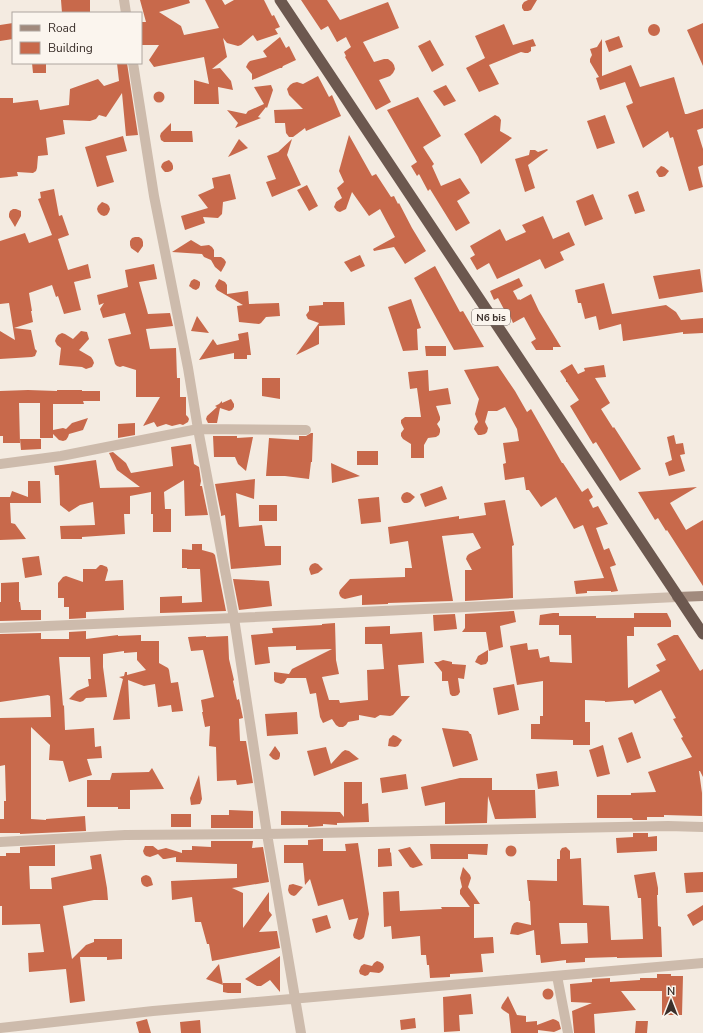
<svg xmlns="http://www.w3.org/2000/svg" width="703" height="1033" font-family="'Nunito Sans',sans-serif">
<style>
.building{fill:#c8694b;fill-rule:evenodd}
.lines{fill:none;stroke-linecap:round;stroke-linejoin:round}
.minor{stroke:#cdbbac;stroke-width:10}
.secondary{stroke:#a18a7d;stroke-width:10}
.trunk{stroke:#6c584f;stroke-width:11}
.labels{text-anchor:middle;stroke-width:3;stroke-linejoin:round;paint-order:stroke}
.shield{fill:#fbf5ee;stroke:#756b66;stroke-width:1}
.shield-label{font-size:10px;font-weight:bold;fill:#3b302b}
</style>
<rect width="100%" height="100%" fill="#f4ebe1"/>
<path class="building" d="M 61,0 L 90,0 L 90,13 L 62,13 Z
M 140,0 L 189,0 L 190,3 L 159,12 L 181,26 L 184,35 L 219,28 L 205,0 L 222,0 L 225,5 L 234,0 L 264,0 L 272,16 L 274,15 L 280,27 L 275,29 L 278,34 L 257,41 L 253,35 L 241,45 L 238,46 L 227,43 L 223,38 L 227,57 L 212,69 L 220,68 L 231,81 L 233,90 L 218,87 L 219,104 L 194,104 L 194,80 L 209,84 L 204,57 L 154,67 L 149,60 L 159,45 L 142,45 L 141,22 L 146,22 Z
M 301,0 L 327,0 L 340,20 L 388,2 L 399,28 L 363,42 L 374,62 L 384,59 L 388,59 L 392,62 L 394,65 L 395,69 L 393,73 L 390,76 L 379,80 L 391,102 L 376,110 L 345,57 L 346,56 L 344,52 L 351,47 L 346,37 L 337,42 L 328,26 L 321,30 Z
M 528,0 L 537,0 L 531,10 L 528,11 L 524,11 L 522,8 L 522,5 L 524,2 Z
M 13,23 L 13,39 L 0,41 L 0,25 Z
M 703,23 L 703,66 L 687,30 Z
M648 30a6 6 0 1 1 12 0a6 6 0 1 1-12 0Z
M 504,24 L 513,45 L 533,39 L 536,46 L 531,47 L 531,51 L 528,53 L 525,53 L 521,52 L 489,65 L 499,84 L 479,92 L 466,68 L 485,58 L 475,36 Z
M 619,36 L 623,47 L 609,52 L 605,41 Z
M 280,37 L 286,48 L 289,46 L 296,60 L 283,66 L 282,68 L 280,68 L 252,80 L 252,74 L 246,67 L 248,63 L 250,61 L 267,57 L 263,51 Z
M 602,39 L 602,76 L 631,65 L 640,87 L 674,77 L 685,114 L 687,114 L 703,109 L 703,128 L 697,130 L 703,149 L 703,165 L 698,167 L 703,187 L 689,191 L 673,137 L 670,138 L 668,131 L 643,148 L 626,106 L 633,103 L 625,82 L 600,90 L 596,78 L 599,77 L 590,62 L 590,59 L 592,55 L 590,49 L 597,47 Z
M 430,40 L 444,65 L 432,72 L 418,46 Z
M 32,63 L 46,63 L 46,73 L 33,73 Z
M 117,63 L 127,63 L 138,135 L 126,136 L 122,93 L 106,117 L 99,115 L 96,119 L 90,121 L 63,120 L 65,134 L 46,138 L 48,155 L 38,156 L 37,168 L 36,171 L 33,173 L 17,172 L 18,176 L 0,178 L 0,98 L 13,98 L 13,103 L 38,100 L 40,110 L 69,105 L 70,89 L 98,79 L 104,86 L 119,81 Z
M 318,76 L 329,97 L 332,95 L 341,116 L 306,131 L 305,128 L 293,137 L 289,137 L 286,133 L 285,123 L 275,123 L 274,110 L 303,109 L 289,95 L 287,89 L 290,85 L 293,83 L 297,82 L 303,84 Z
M 271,85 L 273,90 L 267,108 L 266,107 L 258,117 L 261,118 L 235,128 L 238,123 L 227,110 L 246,114 L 248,111 L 264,104 L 254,87 Z
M 446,85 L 456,101 L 444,106 L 433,91 Z
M153.5 97a5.5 5.5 0 1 1 11 0a5.5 5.5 0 1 1-11 0Z
M 418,97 L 441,136 L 423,147 L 434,164 L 432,166 L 441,186 L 460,178 L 470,193 L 457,201 L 470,223 L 456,231 L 430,189 L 428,191 L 419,174 L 417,176 L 411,166 L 417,162 L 387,110 Z
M 495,115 L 499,117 L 501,120 L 500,131 L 512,138 L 481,164 L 478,157 L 464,134 Z
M 605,115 L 615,143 L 597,149 L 587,121 Z
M 171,123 L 171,131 L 192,131 L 193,142 L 164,142 L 161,140 L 160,136 L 161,133 Z
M 349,135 L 372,176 L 376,174 L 391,197 L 394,196 L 398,204 L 399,203 L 412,228 L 426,251 L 405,264 L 394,247 L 374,251 L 373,249 L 395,237 L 380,209 L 369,216 L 352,192 L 346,209 L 340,212 L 337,211 L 334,207 L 336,202 L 342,198 L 337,188 L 344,182 L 339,171 Z
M 123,136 L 127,151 L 106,156 L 114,182 L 97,187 L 85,147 Z
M 239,139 L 248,148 L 228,157 Z
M 292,139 L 287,155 L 301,185 L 272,197 L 266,182 L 276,179 L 267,156 L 278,152 Z
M 547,149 L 548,150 L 528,165 L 535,188 L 525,192 L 515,159 L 529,155 L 530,150 L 535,150 L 538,152 Z
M 169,160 L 172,163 L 173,166 L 173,169 L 171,171 L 168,172 L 165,172 L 163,170 L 161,167 L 162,164 L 164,162 Z
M 661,166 L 664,167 L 669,171 L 665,176 L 662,177 L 659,177 L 656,172 L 657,170 Z
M 230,174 L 236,199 L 223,202 L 222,214 L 218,218 L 203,217 L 205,223 L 185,230 L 181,216 L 208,208 L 198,195 L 214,188 L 212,178 Z
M 307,185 L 318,206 L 309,211 L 297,190 Z
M 54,189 L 59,216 L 62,215 L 69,235 L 58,239 L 68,270 L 88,264 L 91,278 L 74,282 L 81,310 L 64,314 L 58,296 L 56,297 L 52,285 L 29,293 L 32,311 L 31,311 L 33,322 L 14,328 L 31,330 L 35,349 L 37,351 L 35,356 L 32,357 L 0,359 L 0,331 L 15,340 L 9,303 L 0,304 L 0,241 L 25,233 L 29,243 L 52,235 L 38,199 L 41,198 L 40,192 Z
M 638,191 L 645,211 L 635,214 L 628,195 Z
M 593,194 L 603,219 L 585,226 L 576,201 Z
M 102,202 L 107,204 L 109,206 L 110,209 L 109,212 L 107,215 L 104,216 L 101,215 L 98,212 L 97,209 L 98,206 Z
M 13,209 L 16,209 L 21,211 L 21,216 L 15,227 L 9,217 L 9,214 L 10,211 Z
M 543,216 L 553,239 L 569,232 L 575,245 L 560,252 L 564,260 L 545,269 L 540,259 L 497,279 L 489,263 L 477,270 L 470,258 L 475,255 L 470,246 L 500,229 L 506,241 L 526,232 L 522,225 Z
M 135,237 L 139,237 L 142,239 L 143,242 L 143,246 L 138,253 L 131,248 L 130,245 L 130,241 L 132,238 Z
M 191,240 L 201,246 L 209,245 L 212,247 L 214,250 L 214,257 L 221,257 L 224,259 L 226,262 L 225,265 L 221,272 L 215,267 L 211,260 L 204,257 L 202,254 L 172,252 Z
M 360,255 L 365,266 L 351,272 L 344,262 Z
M 154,264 L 157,279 L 139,282 L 148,314 L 170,313 L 173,326 L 146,329 L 150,349 L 176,348 L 177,378 L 180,378 L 180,397 L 186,397 L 186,415 L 188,417 L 189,419 L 188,422 L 183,425 L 180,424 L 172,426 L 166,424 L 157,427 L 154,422 L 143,426 L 160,397 L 136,397 L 136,370 L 123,366 L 120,367 L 117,366 L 115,364 L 108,339 L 131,334 L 125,313 L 103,318 L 100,309 L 104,303 L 99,305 L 97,295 L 128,287 L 125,270 Z
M 435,266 L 460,312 L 463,311 L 484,347 L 454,350 L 414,278 Z
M 700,269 L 703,292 L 659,299 L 653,276 Z
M 519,278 L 523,286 L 513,291 L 518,300 L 519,299 L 520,300 L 531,294 L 539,311 L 561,347 L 553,347 L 553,350 L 536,350 L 531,342 L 536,339 L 524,317 L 513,323 L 509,314 L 507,315 L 498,298 L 494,300 L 490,291 Z
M 194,279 L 197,280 L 200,282 L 200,285 L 199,288 L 196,290 L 193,289 L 189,286 L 191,281 Z
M 219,279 L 225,282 L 227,285 L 227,294 L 248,291 L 249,304 L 279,303 L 280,316 L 266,317 L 261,323 L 259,324 L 239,322 L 237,306 L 243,305 L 217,290 L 215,286 Z
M 604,283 L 612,314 L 666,305 L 676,312 L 681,320 L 703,318 L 703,333 L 683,334 L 683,332 L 623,341 L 621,324 L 599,330 L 596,316 L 585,319 L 581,303 L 578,303 L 575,290 Z
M 411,299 L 421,328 L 417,329 L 418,350 L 403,351 L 388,307 Z
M 323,302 L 344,302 L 345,325 L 319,326 L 319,344 L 296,355 L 319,323 L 308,319 L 306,315 L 309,311 L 309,306 L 323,305 Z
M 197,316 L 209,333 L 191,331 Z
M 81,331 L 87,332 L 89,339 L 79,350 L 91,357 L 93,360 L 94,363 L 92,367 L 86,369 L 82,367 L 59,365 L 61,348 L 57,345 L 55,341 L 56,338 L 58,335 L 62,333 L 65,334 L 73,339 Z
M 248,332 L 251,355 L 247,355 L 247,359 L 234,359 L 234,353 L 199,360 L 213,339 L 217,345 L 239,340 L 238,334 Z
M 425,346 L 446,346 L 446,356 L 426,356 Z
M 572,364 L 578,374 L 585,371 L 584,368 L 604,365 L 606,377 L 595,378 L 610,403 L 601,409 L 613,428 L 614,427 L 641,469 L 620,481 L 596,442 L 593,444 L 570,406 L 579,400 L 567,382 L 566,382 L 566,380 L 560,371 Z
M 498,366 L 515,391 L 527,412 L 531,409 L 562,463 L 563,463 L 582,492 L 588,488 L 593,497 L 589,500 L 593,508 L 598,506 L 608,524 L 596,528 L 604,550 L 609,548 L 616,565 L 610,567 L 618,591 L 611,592 L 611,591 L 587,591 L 587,593 L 576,594 L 574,581 L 604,578 L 583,525 L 574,529 L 556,497 L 541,507 L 529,490 L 526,490 L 524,477 L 505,480 L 503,464 L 506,463 L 503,443 L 519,441 L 517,429 L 505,407 L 497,411 L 488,411 L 485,422 L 488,428 L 487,432 L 485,434 L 481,435 L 478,435 L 474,429 L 475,426 L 478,422 L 475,414 L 479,399 L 464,370 Z
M 428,370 L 429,391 L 448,388 L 451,404 L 436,406 L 440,417 L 440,420 L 437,424 L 440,429 L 440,432 L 439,435 L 436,437 L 428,438 L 424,445 L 424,458 L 411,458 L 411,444 L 403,439 L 401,436 L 401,433 L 404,429 L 401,423 L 401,420 L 405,417 L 421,417 L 417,388 L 410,389 L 408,372 Z
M 262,378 L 280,378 L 280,399 L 262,396 Z
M 28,390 L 57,391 L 57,390 L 82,390 L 82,391 L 100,391 L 100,401 L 83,401 L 84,404 L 53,404 L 53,430 L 63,428 L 66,429 L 72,423 L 88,418 L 83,430 L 69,434 L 68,437 L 66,440 L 63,441 L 59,440 L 53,434 L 53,438 L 40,438 L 40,403 L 19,403 L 20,443 L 3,443 L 3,436 L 0,436 L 0,391 Z
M 231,399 L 234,404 L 234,407 L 232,410 L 229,411 L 220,408 L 217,423 L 208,423 L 206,419 L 207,416 L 217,407 L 215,406 L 219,404 L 222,401 L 222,403 Z
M 135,423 L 135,435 L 118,438 L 118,424 Z
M 311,433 L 313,433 L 312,462 L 311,462 L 309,479 L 285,476 L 266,476 L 269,438 L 299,440 L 299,436 L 306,436 Z
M 674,435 L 676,444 L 683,443 L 685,454 L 680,455 L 685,471 L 669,476 L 665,463 L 672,460 L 667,437 Z
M 213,436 L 237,436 L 237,438 L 253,437 L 246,471 L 238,464 L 235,457 L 214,457 Z
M 20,439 L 41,439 L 41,449 L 21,450 Z
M 191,444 L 194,464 L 199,467 L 201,481 L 200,486 L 202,486 L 208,515 L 185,516 L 184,480 L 164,492 L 165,509 L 171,509 L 171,532 L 153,532 L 153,514 L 151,514 L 151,492 L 130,496 L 130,514 L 124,514 L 125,534 L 82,537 L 82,539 L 61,539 L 60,526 L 95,525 L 93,502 L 80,505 L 69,512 L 60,505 L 59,475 L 55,475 L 54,466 L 96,460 L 100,488 L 140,487 L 117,470 L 109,453 L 113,452 L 126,463 L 131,473 L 173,466 L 171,447 Z
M 357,451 L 378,451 L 378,465 L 357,465 Z
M 331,463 L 360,476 L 332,483 Z
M 255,479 L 254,499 L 236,493 L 239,527 L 262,525 L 265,546 L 281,546 L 281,565 L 231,569 L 225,515 L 221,516 L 221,514 L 215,484 Z
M 28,481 L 40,481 L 41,503 L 10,503 L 11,523 L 15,524 L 26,539 L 0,540 L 0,497 L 10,497 L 12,491 L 28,497 Z
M 442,486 L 447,499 L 425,507 L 420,494 Z
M 697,487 L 670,503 L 686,530 L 703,520 L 703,586 L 667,530 L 666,531 L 658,518 L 655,520 L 638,492 Z
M 407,492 L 410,493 L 415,497 L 410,502 L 407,503 L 404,503 L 402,501 L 401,498 L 402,495 L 404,493 Z
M 379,497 L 381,522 L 361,524 L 358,499 Z
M 505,500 L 514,545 L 512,546 L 513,598 L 465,601 L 465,570 L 472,570 L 466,559 L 467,556 L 469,554 L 481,548 L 473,533 L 442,536 L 453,601 L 388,603 L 388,604 L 362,605 L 362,595 L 345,599 L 342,598 L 340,596 L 339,593 L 340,590 L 350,579 L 405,577 L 405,568 L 412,568 L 408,541 L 390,544 L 388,527 L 459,516 L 459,519 L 486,515 L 484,503 Z
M 259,505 L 277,505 L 277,521 L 259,521 Z
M 192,544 L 202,544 L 202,550 L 213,553 L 215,555 L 226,611 L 160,613 L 160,597 L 182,596 L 182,603 L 202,602 L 200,569 L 187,569 L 187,568 L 182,568 L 182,549 L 192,550 Z
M 39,556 L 42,575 L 25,578 L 22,558 Z
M 315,563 L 318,564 L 323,569 L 318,573 L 311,575 L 309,569 L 310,566 L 312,564 Z
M 100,565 L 102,565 L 107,567 L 108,570 L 105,581 L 123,580 L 124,610 L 86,612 L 86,618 L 69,619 L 69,607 L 64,607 L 64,598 L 58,598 L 58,583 L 63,577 L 66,576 L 83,582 L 83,569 L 96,569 Z
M 233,579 L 269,581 L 272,606 L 239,610 Z
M 19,582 L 19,602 L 20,602 L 21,610 L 41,610 L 41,620 L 0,621 L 0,602 L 1,602 L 1,583 Z
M 514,611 L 516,622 L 500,626 L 503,647 L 489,651 L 486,632 L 462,632 L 465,628 L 465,614 Z
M 553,613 L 559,613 L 559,623 L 559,616 L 596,616 L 596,618 L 634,618 L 634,613 L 667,613 L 671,621 L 671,627 L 634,627 L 634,636 L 627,636 L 628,688 L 660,671 L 656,665 L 666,660 L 657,644 L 674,635 L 678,635 L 700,671 L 703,669 L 703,777 L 700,771 L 699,771 L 702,793 L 702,816 L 664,815 L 664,817 L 647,817 L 647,820 L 633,820 L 632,818 L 597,818 L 597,795 L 631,795 L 631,793 L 656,792 L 648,772 L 692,757 L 681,738 L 683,737 L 673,719 L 676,718 L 661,690 L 635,704 L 633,700 L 605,702 L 605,701 L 585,700 L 585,722 L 590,722 L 590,745 L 573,745 L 573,740 L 531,739 L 531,724 L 540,724 L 540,716 L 543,716 L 543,681 L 517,685 L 510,646 L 527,643 L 528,650 L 538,649 L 540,658 L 549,656 L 550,662 L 572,663 L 571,635 L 559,635 L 559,625 L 539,625 L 540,615 Z
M 455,614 L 457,629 L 434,631 L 433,615 Z
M 335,623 L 336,660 L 339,674 L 322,677 L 329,700 L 339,700 L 340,703 L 368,700 L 367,670 L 384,669 L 382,644 L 365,644 L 365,627 L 390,626 L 390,634 L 422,632 L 424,663 L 398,665 L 401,696 L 410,696 L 393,715 L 390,716 L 380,715 L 375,718 L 359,715 L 359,720 L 348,722 L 346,725 L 343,727 L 339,727 L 336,725 L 332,719 L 323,723 L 320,717 L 316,693 L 310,694 L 306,678 L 287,678 L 284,683 L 281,684 L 275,682 L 274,680 L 274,672 L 289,674 L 292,669 L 332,649 L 296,650 L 296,646 L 268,647 L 270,663 L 255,665 L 251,635 L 273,633 L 272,628 L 322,625 L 322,624 Z
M 86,631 L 86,639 L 118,635 L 118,636 L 141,635 L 141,641 L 159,641 L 159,663 L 168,668 L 169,670 L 171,683 L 178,682 L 183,711 L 172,712 L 171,705 L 158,707 L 155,684 L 144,686 L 128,680 L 130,719 L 113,720 L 123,679 L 119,677 L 124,676 L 125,672 L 127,672 L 127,675 L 146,670 L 137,660 L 137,652 L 124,653 L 124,651 L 103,654 L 103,667 L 107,697 L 86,698 L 83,701 L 80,702 L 69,699 L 77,691 L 89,686 L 88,679 L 91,679 L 90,657 L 59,657 L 63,706 L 64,705 L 65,730 L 94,728 L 95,747 L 101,746 L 102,758 L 87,759 L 92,775 L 69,782 L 63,761 L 49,760 L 50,745 L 31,727 L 31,819 L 46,820 L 46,819 L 85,816 L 86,831 L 20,834 L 20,833 L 0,833 L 0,819 L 4,819 L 4,801 L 6,801 L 5,765 L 0,766 L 0,718 L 51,717 L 50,696 L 48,695 L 0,702 L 0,634 L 41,633 L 41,639 L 69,639 L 69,632 Z
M 206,636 L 206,637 L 228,636 L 229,659 L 234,680 L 233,681 L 237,700 L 239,699 L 243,718 L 239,719 L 240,741 L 246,741 L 253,783 L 237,785 L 236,780 L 217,781 L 216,747 L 209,746 L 210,726 L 205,727 L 202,712 L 203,712 L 201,700 L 214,697 L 203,650 L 191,651 L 188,637 Z
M 488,650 L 488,661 L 486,664 L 481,665 L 475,662 L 478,656 Z
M 443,660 L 452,662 L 452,664 L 466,665 L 464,679 L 458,678 L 460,692 L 458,695 L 455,696 L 452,696 L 450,694 L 448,681 L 442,681 L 442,672 L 434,662 L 438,662 Z
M 514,684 L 519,710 L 498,715 L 493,688 Z
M 297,712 L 298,734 L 267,736 L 265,714 Z
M 442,728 L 468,731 L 470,734 L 471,734 L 478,760 L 453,767 Z
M 632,732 L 641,758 L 627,763 L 618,738 Z
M 393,735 L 396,736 L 402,740 L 398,746 L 395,747 L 388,746 L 389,739 Z
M 603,745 L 610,774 L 597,777 L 589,750 Z
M 275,746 L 280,753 L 280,756 L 279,759 L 276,760 L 273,759 L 269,755 Z
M 326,747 L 331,764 L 342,752 L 345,750 L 349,751 L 359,759 L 314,776 L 307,751 Z
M 152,768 L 164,789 L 130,790 L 130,809 L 118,809 L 118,807 L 87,807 L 87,780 L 110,780 L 112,773 L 149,772 Z
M 557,771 L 559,786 L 538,789 L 536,774 Z
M 406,774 L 408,789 L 382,793 L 380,778 Z
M 199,775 L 202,799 L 200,804 L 191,805 L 190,798 Z
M 460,778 L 492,778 L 492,790 L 489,790 L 535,790 L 536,818 L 495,819 L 488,796 L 487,823 L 445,824 L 445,802 L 425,806 L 421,787 Z
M 344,782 L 362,782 L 362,804 L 368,803 L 369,822 L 337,823 L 337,825 L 323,824 L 323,826 L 308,827 L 308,825 L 281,825 L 281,811 L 340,812 L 344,817 Z
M 229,810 L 253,811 L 253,828 L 211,828 L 211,815 L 229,815 Z
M 171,814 L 191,814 L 191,827 L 171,827 Z
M 633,833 L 648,833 L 648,837 L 657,836 L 657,851 L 617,853 L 616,838 L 633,837 Z
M 323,839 L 323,851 L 346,851 L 345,844 L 358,843 L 369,914 L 364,937 L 362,939 L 359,940 L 354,938 L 353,935 L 358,918 L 349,920 L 343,899 L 318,906 L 310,879 L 305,885 L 303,863 L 284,863 L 284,845 L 308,845 L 308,840 Z
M 211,841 L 253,841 L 252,848 L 263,847 L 269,882 L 232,888 L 243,893 L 243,928 L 269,892 L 269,911 L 272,915 L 259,932 L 277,931 L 280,948 L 212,961 L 209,944 L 207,944 L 201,922 L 195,922 L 192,897 L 172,900 L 171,881 L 237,878 L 237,864 L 176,862 L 176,857 L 165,859 L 163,859 L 158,854 L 150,857 L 146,856 L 144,854 L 143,851 L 145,846 L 153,846 L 158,850 L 166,848 L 182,853 L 182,850 L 192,850 L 192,846 L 211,847 Z
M 430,844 L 488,844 L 487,855 L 468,854 L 468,859 L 431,859 Z
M 55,845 L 55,866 L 29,866 L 30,889 L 52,889 L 51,878 L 92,869 L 90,856 L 101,854 L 107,888 L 108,900 L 94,900 L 63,906 L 72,959 L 86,945 L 94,942 L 94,939 L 122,939 L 122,959 L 107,960 L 107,957 L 80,957 L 85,1001 L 70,1003 L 66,969 L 29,972 L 28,953 L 44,952 L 40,924 L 2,925 L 2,906 L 0,906 L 0,856 L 6,856 L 6,853 L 20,853 L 20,847 Z
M505.5 851a5.5 5.5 0 1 1 11 0a5.5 5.5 0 1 1-11 0Z
M 410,847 L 423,865 L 413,868 L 410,867 L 398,850 Z
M 566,847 L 570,851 L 570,859 L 581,858 L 583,905 L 609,906 L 611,940 L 643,939 L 641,898 L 638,898 L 634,875 L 655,872 L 658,888 L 658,895 L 657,895 L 658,926 L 661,927 L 662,957 L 617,958 L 617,957 L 585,958 L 585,962 L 566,963 L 566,960 L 541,963 L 540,955 L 536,955 L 534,930 L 518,935 L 510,934 L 512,926 L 514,923 L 517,922 L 531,925 L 530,901 L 529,901 L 527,880 L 557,881 L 557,859 L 560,859 L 560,851 L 562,848 ZM 559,923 L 587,923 L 588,943 L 561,944 Z
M 390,848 L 390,853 L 391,852 L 392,866 L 378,867 L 378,849 Z
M 463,867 L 470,875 L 471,878 L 468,887 L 480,904 L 474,904 L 474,938 L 493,937 L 494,953 L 481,954 L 483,972 L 450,974 L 450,977 L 430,978 L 429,965 L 427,965 L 426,955 L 421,955 L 420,936 L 392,939 L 391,926 L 384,927 L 383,892 L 399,891 L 400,911 L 442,909 L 441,907 L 470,907 L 460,894 L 460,890 L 462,887 L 460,878 Z
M 703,872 L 703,892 L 686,893 L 684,873 Z
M 146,875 L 149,876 L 151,878 L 153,885 L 147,887 L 144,886 L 142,884 L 141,881 L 141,878 L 143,876 Z
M 293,884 L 303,887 L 296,895 L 294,896 L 291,895 L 289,893 L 288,890 L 289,885 Z
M 703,905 L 703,920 L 693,926 L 687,915 Z
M 327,915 L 331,928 L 316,933 L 312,919 Z
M 280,956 L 280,992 L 270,980 L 261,986 L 257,986 L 245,979 Z
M 377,961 L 380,962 L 383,964 L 384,967 L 383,970 L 381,972 L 379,973 L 370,972 L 368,975 L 365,976 L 360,974 L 359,971 L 361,966 L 364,964 L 372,966 L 374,963 Z
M 219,964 L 223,985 L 223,983 L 241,983 L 241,993 L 228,993 L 223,992 L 223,985 L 206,979 Z
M 657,974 L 671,974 L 671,976 L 683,976 L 682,1015 L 662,1015 L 662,991 L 621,991 L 636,1010 L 594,1014 L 595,1033 L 574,1033 L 572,1011 L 592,1003 L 571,1002 L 570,984 L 592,982 L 592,979 L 610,978 L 610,982 L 640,980 L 640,978 L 657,978 Z
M542.5 994a5.5 5.5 0 1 1 11 0a5.5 5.5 0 1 1-11 0Z
M 471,994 L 473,1014 L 459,1015 L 460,1031 L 444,1032 L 443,997 Z
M 508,996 L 517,1015 L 526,1016 L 526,1022 L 537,1021 L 537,1025 L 553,1019 L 556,1020 L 559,1022 L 561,1029 L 554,1032 L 538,1030 L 538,1033 L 511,1033 L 509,1014 L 503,1010 L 501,1008 L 502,1005 Z
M 415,1018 L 416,1028 L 401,1030 L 400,1020 Z
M 147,1019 L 151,1033 L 139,1033 L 136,1022 Z
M 200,1020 L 201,1033 L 181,1033 L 180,1022 Z
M 636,1021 L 648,1021 L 647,1033 L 635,1033 Z"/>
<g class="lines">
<path class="minor" d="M 124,0 L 126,13
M 133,63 L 154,196 L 188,368 L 198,429 L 234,618 L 267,834 L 301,1033
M 0,464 L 61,456 L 198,429 L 306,430
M 0,628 L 234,618 L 677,597
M 0,842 L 125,835 L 267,834 L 668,826 L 703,827
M 557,976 L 568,1033
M 0,1028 L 153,1011 L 703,963"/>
<path class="secondary" d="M 677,597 L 703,596"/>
<path class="trunk" d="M 280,0 L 703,634"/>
</g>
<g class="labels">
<rect class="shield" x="472" y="309" width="38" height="16" rx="3"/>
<g class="shield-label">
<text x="491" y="321">N6 bis</text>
</g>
</g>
<rect x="12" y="12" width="130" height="52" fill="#fbf5ee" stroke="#aea6a0"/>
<rect x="20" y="25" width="20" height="6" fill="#a18a7d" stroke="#aea6a0"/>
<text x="48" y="32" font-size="12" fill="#3b302b">Road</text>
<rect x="20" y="42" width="20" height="12" fill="#c8694b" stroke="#aea6a0"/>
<text x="48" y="52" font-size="12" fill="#3b302b">Building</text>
<g transform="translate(671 1001)" stroke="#fbf5ee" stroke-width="3" paint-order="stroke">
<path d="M0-3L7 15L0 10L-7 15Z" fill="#3b302b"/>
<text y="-6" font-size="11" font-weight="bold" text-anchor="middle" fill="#3b302b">N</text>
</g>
</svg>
